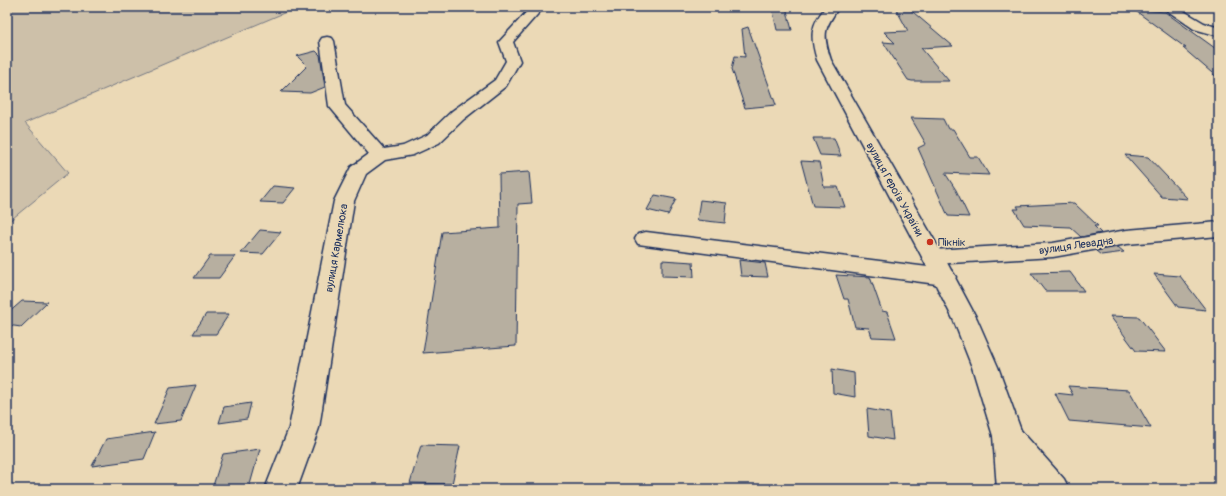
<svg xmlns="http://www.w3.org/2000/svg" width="1226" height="496" font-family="Pangolin,sans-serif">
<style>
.green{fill:#cdc0a9;stroke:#747884}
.building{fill:#b7afa0;stroke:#1b2f5e}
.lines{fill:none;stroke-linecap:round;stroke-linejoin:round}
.street-casing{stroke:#1b2f5e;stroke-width:3}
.primary-casing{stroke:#1b2f5e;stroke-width:3}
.street{fill:#ebd9b6;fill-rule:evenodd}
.primary{fill:#ebd9b6;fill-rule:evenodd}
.poi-dot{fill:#c8321e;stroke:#ebd9b6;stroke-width:1.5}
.labels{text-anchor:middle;stroke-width:3.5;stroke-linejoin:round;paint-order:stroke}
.street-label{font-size:11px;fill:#1b2f5e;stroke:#ebd9b6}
.poi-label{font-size:11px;fill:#1b2f5e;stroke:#ebd9b6;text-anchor:start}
</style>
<rect width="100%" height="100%" fill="#ebd9b6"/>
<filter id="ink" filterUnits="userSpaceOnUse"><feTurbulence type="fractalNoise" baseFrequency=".025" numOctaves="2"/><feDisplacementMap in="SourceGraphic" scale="8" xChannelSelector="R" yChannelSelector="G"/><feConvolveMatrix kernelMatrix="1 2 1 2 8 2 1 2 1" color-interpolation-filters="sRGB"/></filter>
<g filter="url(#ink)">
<path class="green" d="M 7,7 L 298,7 L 25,123 L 68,173 L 7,223 Z"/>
<path class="building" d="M 772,7 L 786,7 L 792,30 L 777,30 Z
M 895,7 L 907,7 L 953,46 L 921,48 L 949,81 L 912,81 L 908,80 L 883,42 L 895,43 L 884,32 L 908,31 Z
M 1133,9 L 1165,12 L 1219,51 L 1219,79 L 1183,48 L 1186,48 Z
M 748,27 L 776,105 L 745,108 L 732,69 L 735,56 L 745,57 L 742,29 Z
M 316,51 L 320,55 L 325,87 L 310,93 L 281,92 L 307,66 L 297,56 Z
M 911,118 L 943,119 L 948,129 L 953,129 L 970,157 L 978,157 L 989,175 L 945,173 L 956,190 L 969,217 L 948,216 L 918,148 L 926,144 Z
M 813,138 L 834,138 L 841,156 L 820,155 Z
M 1125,155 L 1148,157 L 1188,199 L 1162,197 Z
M 801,161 L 819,162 L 824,187 L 838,187 L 845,207 L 813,206 Z
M 529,172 L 532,203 L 518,204 L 516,346 L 423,353 L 442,232 L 500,228 L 499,174 Z
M 273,186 L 295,188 L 283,203 L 260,202 Z
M 655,195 L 676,199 L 668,215 L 647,210 Z
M 700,200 L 727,203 L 725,223 L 697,220 Z
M 1074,203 L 1098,226 L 1094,226 L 1101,233 L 1081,237 L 1070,227 L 1024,225 L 1014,209 L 1019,209 L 1017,206 Z
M 260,230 L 281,232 L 263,254 L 241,253 Z
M 1118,247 L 1124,252 L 1101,255 L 1096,251 Z
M 210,256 L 235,256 L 219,278 L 194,278 Z
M 662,260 L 693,262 L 694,277 L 662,276 Z
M 739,260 L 765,263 L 768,277 L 741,276 Z
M 1070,272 L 1084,291 L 1045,291 L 1031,273 Z
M 1154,274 L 1180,276 L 1206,310 L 1178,307 Z
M 836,275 L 870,277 L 882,311 L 887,312 L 896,338 L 872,337 L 869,328 L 855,327 L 848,299 L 844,299 Z
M 22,301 L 47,302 L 21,327 L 7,325 L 7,314 Z
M 206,314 L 229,314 L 216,334 L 193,334 Z
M 1110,316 L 1139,317 L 1166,352 L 1136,351 Z
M 832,369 L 854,373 L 855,397 L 833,393 Z
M 196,385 L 181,421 L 154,424 L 170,388 Z
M 1068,386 L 1129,390 L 1151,428 L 1069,421 L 1055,393 L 1073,395 Z
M 251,403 L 247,419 L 219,423 L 224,407 Z
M 867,409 L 890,413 L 893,440 L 869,436 Z
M 155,432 L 144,459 L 92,466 L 106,439 Z
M 421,445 L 460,446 L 452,484 L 410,483 Z
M 260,449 L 249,488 L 212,489 L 223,454 Z"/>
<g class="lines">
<defs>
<path id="street" d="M 531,7 L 544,7 L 513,42 L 520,61 L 506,86 L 464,119 L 439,143 L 413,155 L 385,160 L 366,174 L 354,201 L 319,428 L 297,489 L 265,489 L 289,428 L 334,201 L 351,167 L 369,154 L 329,106 L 320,41 L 322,38 L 327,37 L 332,38 L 334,41 L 345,105 L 384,149 L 403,146 L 427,135 L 452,111 L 495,80 L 506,61 L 499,42 Z
M 1162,7 L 1177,7 L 1204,23 L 1219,28 L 1219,36 L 1194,29 Z
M 1219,222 L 1219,236 L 1127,244 L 1053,257 L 933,264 L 925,262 L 922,257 L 925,252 L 933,250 L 1053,243 L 1127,230 Z
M 646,232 L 944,269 L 952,271 L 956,277 L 952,283 L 944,285 L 638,244 L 635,239 L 638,234 Z
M 1008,423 L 1018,427 L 1064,479 L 1069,489 L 1034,489 L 998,445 L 993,436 L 998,427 Z"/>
<path id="primary" d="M 826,7 L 839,7 C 824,29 822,33 831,60 L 944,257 L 977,319 L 998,367 L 1023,436 L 1029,489 L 997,489 L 993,436 L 972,367 L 953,319 L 922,257 L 817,60 C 810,37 810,25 826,7 Z"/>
</defs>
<use href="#street" class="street-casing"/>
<use href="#primary" class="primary-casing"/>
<use href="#street" class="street"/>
<use href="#primary" class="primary"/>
</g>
</g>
<circle class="poi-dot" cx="930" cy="242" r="4"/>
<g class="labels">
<g class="street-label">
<text transform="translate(895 189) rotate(61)" y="4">вулиця Героїв України</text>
<text transform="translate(1076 245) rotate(-8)" y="4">вулиця Левадна</text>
<text transform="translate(336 248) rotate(-80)" y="4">вулиця Кармелюка</text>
</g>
<g class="poi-label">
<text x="938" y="246">Пікнік</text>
</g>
</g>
<rect width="1226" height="496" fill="none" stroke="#ebd9b6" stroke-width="24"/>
<rect x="12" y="12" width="1202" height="472" fill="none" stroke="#1b2f5e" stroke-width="1.5" filter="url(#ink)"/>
</svg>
